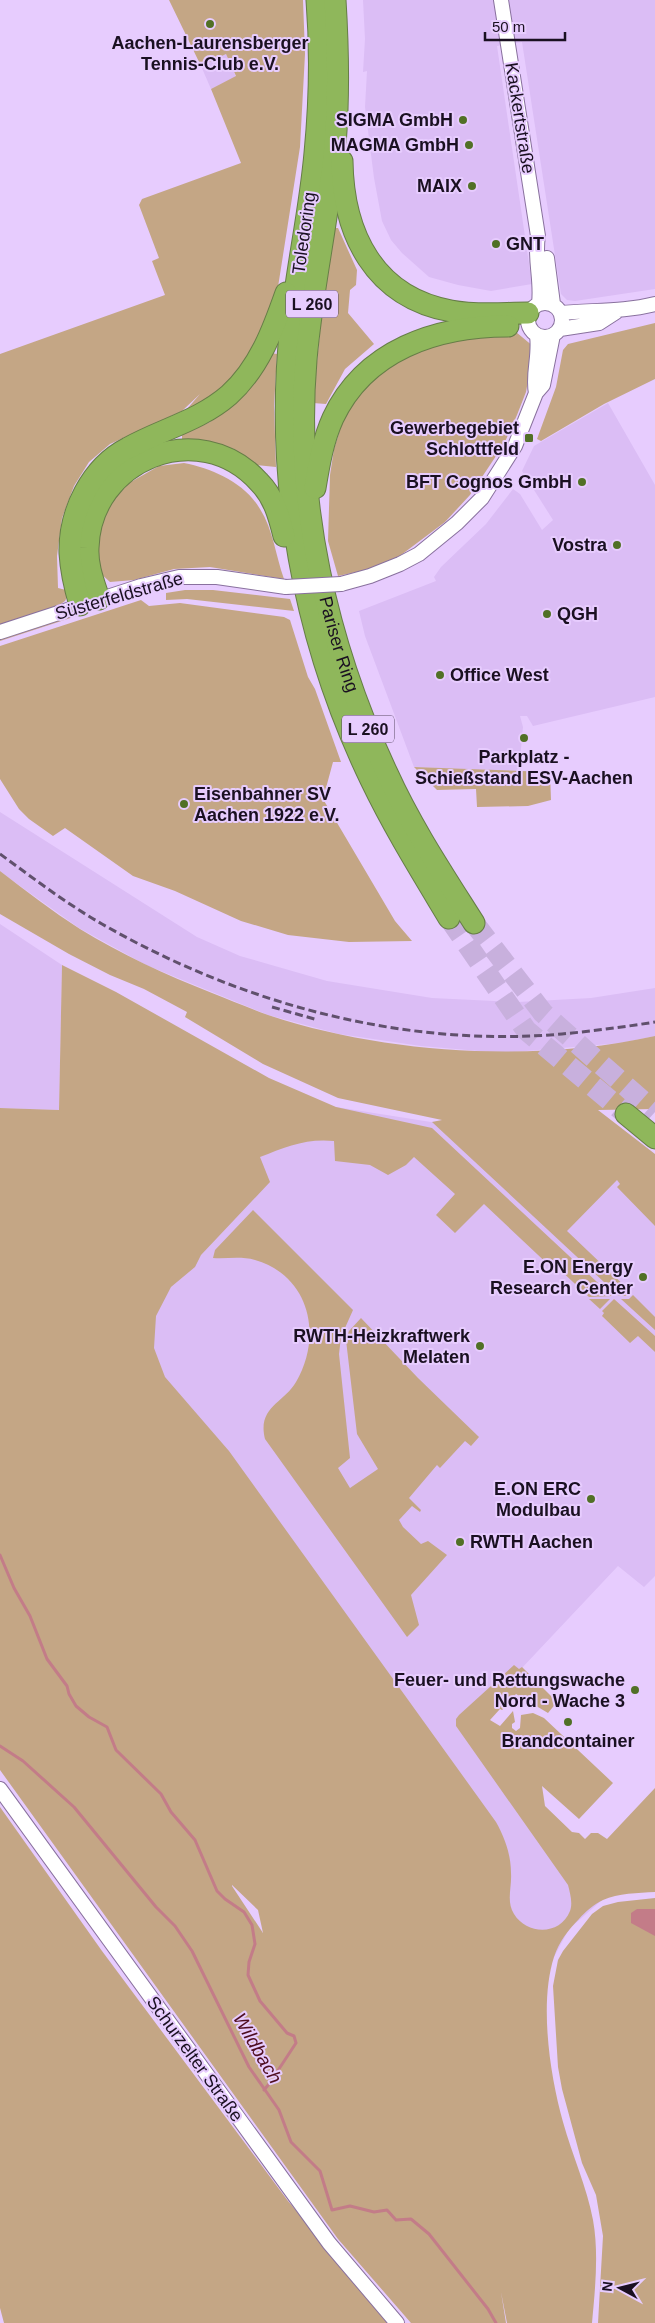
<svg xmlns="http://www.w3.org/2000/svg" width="655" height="2323" font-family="Arial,sans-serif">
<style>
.built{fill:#dbbdf5}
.green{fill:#c4a685;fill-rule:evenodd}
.water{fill:#c37c88}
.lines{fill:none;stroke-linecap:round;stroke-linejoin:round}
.stream{stroke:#c37c88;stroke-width:3}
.highway-tunnel{stroke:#c8b0dd;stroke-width:21;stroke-dasharray:21 11;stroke-linecap:butt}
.minor-casing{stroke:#89719e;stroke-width:16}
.highway-casing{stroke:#667d47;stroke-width:23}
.minor{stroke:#fff;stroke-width:14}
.highway{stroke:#8fb75b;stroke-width:21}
.rail{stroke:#60506c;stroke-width:3;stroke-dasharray:8 4;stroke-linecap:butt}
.minor-bridge-casing{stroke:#89719e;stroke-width:16;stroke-linecap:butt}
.minor-bridge{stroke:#fff;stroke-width:14}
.poi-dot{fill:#517026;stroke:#e7ccfe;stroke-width:2}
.labels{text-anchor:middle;stroke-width:4;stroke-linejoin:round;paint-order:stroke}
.shield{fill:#e7ccfe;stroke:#584863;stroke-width:1}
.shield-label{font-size:16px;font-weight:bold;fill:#1a1021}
.poi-label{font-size:18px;font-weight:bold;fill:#1a1021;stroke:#e7ccfe;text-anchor:end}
.street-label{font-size:18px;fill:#1a1021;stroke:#e7ccfe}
.water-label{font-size:19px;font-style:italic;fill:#4e0d20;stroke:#e7ccfe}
</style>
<rect width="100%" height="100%" fill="#e7ccfe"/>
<path class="built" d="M 363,0 L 655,0 L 655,289 L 575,301 L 567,300 L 561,294 L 522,42 L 497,46 L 532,284 L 491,291 L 458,285 L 429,277 L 402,253 L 391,240 L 382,221 L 374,178 L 365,107 L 367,71 L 363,72 L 365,39 Z
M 226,54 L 236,77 L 211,89 L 201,66 Z
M 608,403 L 655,485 L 655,697 L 533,726 L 527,716 L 520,716 L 523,727 L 519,771 L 414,767 L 365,636 L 359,611 L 436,581 L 434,577 L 441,567 L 486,524 L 513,489 L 520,494 L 542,530 L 553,520 L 522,471 L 534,446 Z
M 0,812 L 197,937 L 240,956 L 327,981 L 432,998 L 518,1002 L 591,998 L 655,988 L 655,1036 L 621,1043 L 502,1053 L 421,1046 L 339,1034 L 268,1015 L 146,965 L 79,928 L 6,876 L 0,871 Z
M 0,924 L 62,965 L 59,1110 L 0,1108 Z
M 336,1107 L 431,1122 L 444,1121 L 655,1186 L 655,1576 L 644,1587 L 618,1566 L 470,1723 L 602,1900 L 569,1929 L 554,1957 L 543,1956 L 105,1359 L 103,1326 L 166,1204 Z"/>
<path class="green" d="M 169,0 L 303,0 L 305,54 L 300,147 L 278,287 L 250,356 L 218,394 L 180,417 L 200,394 L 182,411 L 110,444 L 89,462 L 74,486 L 62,518 L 57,556 L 58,588 L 70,591 L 65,601 L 58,606 L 0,627 L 0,354 L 165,295 L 152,261 L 159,258 L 139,205 L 142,199 L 241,163 L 211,89 L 236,76 L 226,54 L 201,66 Z
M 334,228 L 338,228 L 357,270 L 356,285 L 350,290 L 348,313 L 374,344 L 345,369 L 326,404 L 313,403 L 321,321 Z
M 655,323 L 655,379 L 604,404 L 541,441 L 537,439 L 556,387 L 563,350 L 568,344 Z
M 516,332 L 534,347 L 526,392 L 517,415 L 504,444 L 470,495 L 445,522 L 397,558 L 370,569 L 338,576 L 328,541 L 330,475 L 334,449 L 343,420 L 358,395 L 376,376 L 400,360 L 447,340 Z
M 271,353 L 277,354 L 274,406 L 276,467 L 256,465 L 234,449 L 203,441 L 182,441 L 182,435 L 210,422 L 244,392 Z
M 184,463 C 213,469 244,482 260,509 C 273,529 276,557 284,579 L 210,567 L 174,569 L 134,580 L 110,582 L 99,572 L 97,537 L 105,509 L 129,483 L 159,466 Z
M 185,590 L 213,590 L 290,599 L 294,611 L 187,599 L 166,600 L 166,593 Z
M 137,594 L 138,596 L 0,641 L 0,637 Z
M 141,600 L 149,606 L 180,603 L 284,617 L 290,620 L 308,677 L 315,689 L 341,762 L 333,762 L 323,799 L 395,921 L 412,941 L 349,942 L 288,935 L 241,921 L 175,891 L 133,876 L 65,828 L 53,836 L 29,819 L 19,809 L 0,779 L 0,646 Z
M 414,767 L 550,772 L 551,800 L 528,806 L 477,807 L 476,789 L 437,790 Z
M 0,871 C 26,891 52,911 80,929 C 121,954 166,975 212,993 C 230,1000 249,1008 268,1015 C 385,1054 534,1063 655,1036 L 655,1109 L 598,1110 L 655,1154 L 655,1226 L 617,1187 L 620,1184 L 617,1180 L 567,1231 L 631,1292 L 627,1296 L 619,1296 L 432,1122 L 442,1120 L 338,1098 L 263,1064 L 185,1017 L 187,1012 L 144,989 L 110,975 L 69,954 L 0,914 Z
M 62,965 L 116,992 L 269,1078 L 336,1107 L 432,1128 L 612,1296 L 589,1297 L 557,1267 L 554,1270 L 484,1204 L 455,1233 L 436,1215 L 455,1194 L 414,1157 L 406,1165 L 388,1175 L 370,1165 L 335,1161 L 334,1141 C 307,1138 285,1147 260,1157 L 270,1182 L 201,1255 L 195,1267 L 171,1287 L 156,1316 L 154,1348 L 165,1377 L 229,1451 L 496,1822 C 505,1838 511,1855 511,1873 C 512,1888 506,1901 514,1914 C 527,1935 560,1936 570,1911 C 573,1903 570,1893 568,1885 L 456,1726 L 456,1719 L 459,1715 L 514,1665 L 519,1669 L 522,1667 L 557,1702 L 548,1713 L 516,1694 L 510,1700 L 513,1704 L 511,1705 L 509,1703 L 502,1710 L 500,1709 L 490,1720 L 500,1726 L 513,1711 L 515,1722 L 512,1724 L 512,1728 L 516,1731 L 520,1728 L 521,1715 L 533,1713 L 544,1718 L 613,1783 L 579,1819 L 542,1786 L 545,1806 L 572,1832 L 579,1833 L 585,1839 L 591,1833 L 598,1833 L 607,1839 L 655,1788 L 655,1892 C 638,1893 618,1893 603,1900 C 594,1904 585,1912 579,1919 C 568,1930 559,1942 554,1957 C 539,2003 550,2076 563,2122 C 572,2155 587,2187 593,2220 C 599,2253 595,2290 592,2323 L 507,2323 L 501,2292 L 506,2323 L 411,2323 L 338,2239 L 0,1770 L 0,1108 L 59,1110 ZM 232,1885 L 258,1910 L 263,1933 L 232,1886 Z
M 253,1210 L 353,1310 L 341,1337 L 339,1354 L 350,1458 L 338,1468 L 350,1488 L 378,1469 L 357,1434 L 346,1340 L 349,1331 L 361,1318 L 418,1378 L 479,1437 L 471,1446 L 465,1441 L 440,1468 L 437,1465 L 409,1498 L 421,1510 L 420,1512 L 412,1506 L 399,1520 L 403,1527 L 421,1544 L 428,1541 L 447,1555 L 411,1595 L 419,1625 L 407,1637 L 265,1439 C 257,1407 284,1403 296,1382 C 323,1336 310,1276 255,1260 C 241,1256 227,1259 213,1258 L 215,1250 Z
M 633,1295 L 655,1317 L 655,1330 L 621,1299 L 629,1299 Z
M 589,1299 L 610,1299 L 600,1309 Z
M 614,1299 L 655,1336 L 655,1352 L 638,1336 L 630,1343 L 602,1316 L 604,1313 L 602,1311 Z
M 0,1807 L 102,1951 L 288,2201 L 392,2323 L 4,2323 L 0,2308 Z
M 655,1898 L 655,2323 L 598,2323 L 603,2236 L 596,2195 L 582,2163 L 562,2089 L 558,2067 L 553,1986 L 558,1960 L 563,1951 L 592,1914 L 603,1906 L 618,1902 Z"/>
<path class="water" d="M 637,1909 L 655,1909 L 655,1936 L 631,1923 L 631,1913 Z"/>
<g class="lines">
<path class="stream" d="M 0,1555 L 14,1588 L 30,1616 L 47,1659 L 67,1686 L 69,1694 L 76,1706 L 89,1717 L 107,1727 L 116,1750 L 161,1794 L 171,1812 L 195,1840 L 217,1891 L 225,1899 L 244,1912 L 252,1925 L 255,1944 L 249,1962 L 248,1975 L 260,2001 L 287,2033 L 294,2036 L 296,2043 L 275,2075
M 0,1746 L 23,1761 L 74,1807 L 156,1907 L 175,1926 L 192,1951 L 249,2067 L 279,2110 L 291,2142 L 320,2171 L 332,2210 L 350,2206 L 374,2212 L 387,2210 L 396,2220 L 411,2219 L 429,2234 L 488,2309 L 496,2323
M 264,2090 L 269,2084"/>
<path class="highway-tunnel" d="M 449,918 L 526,1030 L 626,1114
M 474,923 L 543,1013 L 655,1112"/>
<defs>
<path id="minor" d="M 501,0 L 538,236 C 534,258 542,281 539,303
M 547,258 L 553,304
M528 320a17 17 0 1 1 34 0a17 17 0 1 1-34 0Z
M 561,313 C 593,310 624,312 655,304
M 560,329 L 599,323 L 616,312
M 536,393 C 532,375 540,356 537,336
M 341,584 L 370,576 L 400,564 L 419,554 L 457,523 L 482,498 L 515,446 L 536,393 L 543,385 L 553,335
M 0,632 L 141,586 L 179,577 L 217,577 L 286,587
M 0,1789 L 329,2243 L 397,2323"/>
<g id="highway">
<path d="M 317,0 C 321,51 320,102 315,153 C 310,210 297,267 291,324 C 274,480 303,639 371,780 C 394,828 422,873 449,918"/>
<path id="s1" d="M 335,0 C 338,48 339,96 335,145 C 329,217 312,288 306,360 C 294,502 327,645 387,773 C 411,826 443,874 474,923"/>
<path d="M 342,161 C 343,234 374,297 451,311 C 476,316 503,313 528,313"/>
<path d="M 315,488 C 319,464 323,440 333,418 C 365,350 436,326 508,326"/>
<path d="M 99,599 C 94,583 87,566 88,548 C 90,460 199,415 259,482 C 274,497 279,516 284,536"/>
<path d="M 80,605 C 75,588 71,571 70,553 C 69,512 91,467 128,448 C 162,429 199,421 229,395 C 259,368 273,330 286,293"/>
<path d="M 626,1114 L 655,1138"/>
</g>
</defs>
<use href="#minor" class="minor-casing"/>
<use href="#highway" class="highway-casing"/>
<use href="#minor" class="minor"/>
<use href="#highway" class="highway"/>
<path class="rail" d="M 0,854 C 33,878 67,904 102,924 C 240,1003 402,1048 562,1034 C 593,1031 624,1027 655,1022
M 272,1007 L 318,1020"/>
<defs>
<path id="minor-bridge" d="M 286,587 L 341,584"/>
</defs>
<use href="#minor-bridge" class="minor-bridge-casing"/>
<use href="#minor-bridge" class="minor-bridge"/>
</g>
<g class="poi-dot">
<circle cx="210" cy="24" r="5"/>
<circle cx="463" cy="120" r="5"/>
<circle cx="469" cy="145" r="5"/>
<circle cx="472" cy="186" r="5"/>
<circle cx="496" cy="244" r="5"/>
<rect x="524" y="433" width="10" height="10" rx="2.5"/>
<circle cx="582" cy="482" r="5"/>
<circle cx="617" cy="545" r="5"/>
<circle cx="547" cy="614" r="5"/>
<circle cx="440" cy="675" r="5"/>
<circle cx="524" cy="738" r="5"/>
<circle cx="184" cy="804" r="5"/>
<circle cx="643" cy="1277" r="5"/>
<circle cx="480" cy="1346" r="5"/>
<circle cx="591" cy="1499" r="5"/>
<circle cx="460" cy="1542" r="5"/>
<circle cx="635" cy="1690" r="5"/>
<circle cx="568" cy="1722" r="5"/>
</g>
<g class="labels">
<g class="shield">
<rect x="286" y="290.5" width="52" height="27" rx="4"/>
<rect x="342" y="715.5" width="52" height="27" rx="4"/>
</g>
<g class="shield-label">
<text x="312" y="310">L 260</text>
<text x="368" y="735">L 260</text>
</g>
<g class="poi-label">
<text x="210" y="49" text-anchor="middle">Aachen-Laurensberger<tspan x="210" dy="21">Tennis-Club e.V.</tspan></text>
<text x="453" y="126">SIGMA GmbH</text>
<text x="459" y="151">MAGMA GmbH</text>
<text x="462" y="192">MAIX</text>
<text x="506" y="250" text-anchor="start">GNT</text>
<text x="519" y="434">Gewerbegebiet<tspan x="519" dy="21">Schlottfeld</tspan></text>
<text x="572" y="488">BFT Cognos GmbH</text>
<text x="607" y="551">Vostra</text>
<text x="557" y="620" text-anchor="start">QGH</text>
<text x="450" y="681" text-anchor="start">Office West</text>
<text x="524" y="763" text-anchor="middle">Parkplatz -<tspan x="524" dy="21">Schießstand ESV-Aachen</tspan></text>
<text x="194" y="800" text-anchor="start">Eisenbahner SV<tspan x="194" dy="21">Aachen 1922 e.V.</tspan></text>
<text x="633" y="1273">E.ON Energy<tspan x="633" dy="21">Research Center</tspan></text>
<text x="470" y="1342">RWTH-Heizkraftwerk<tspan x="470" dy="21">Melaten</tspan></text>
<text x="581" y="1495">E.ON ERC<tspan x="581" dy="21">Modulbau</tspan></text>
<text x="470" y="1548" text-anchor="start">RWTH Aachen</text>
<text x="625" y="1686">Feuer- und Rettungswache<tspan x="625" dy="21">Nord - Wache 3</tspan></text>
<text x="568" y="1747" text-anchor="middle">Brandcontainer</text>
</g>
<g class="street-label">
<text transform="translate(520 118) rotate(81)" y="6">Kackertstraße</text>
<text transform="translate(304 233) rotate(-82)" y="6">Toledoring</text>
<text transform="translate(119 596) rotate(-16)" y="6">Süsterfeldstraße</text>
<text dy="6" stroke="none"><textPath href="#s1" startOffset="650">Pariser Ring</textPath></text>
<text transform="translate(195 2059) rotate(54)" y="6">Schurzelter Straße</text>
</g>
<g class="water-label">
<text transform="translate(258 2048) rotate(60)" y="7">Wildbach</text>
</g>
</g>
<g transform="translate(620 2288) rotate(277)" stroke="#e7ccfe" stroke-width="4" paint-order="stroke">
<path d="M0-4L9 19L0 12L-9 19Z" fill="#1a1021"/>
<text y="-8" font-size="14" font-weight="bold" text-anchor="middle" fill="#1a1021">N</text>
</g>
<path d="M485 32v8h80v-8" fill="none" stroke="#1a1021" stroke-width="2.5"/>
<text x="492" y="32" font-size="15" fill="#1a1021" stroke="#e7ccfe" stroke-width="4" paint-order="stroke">50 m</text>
</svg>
